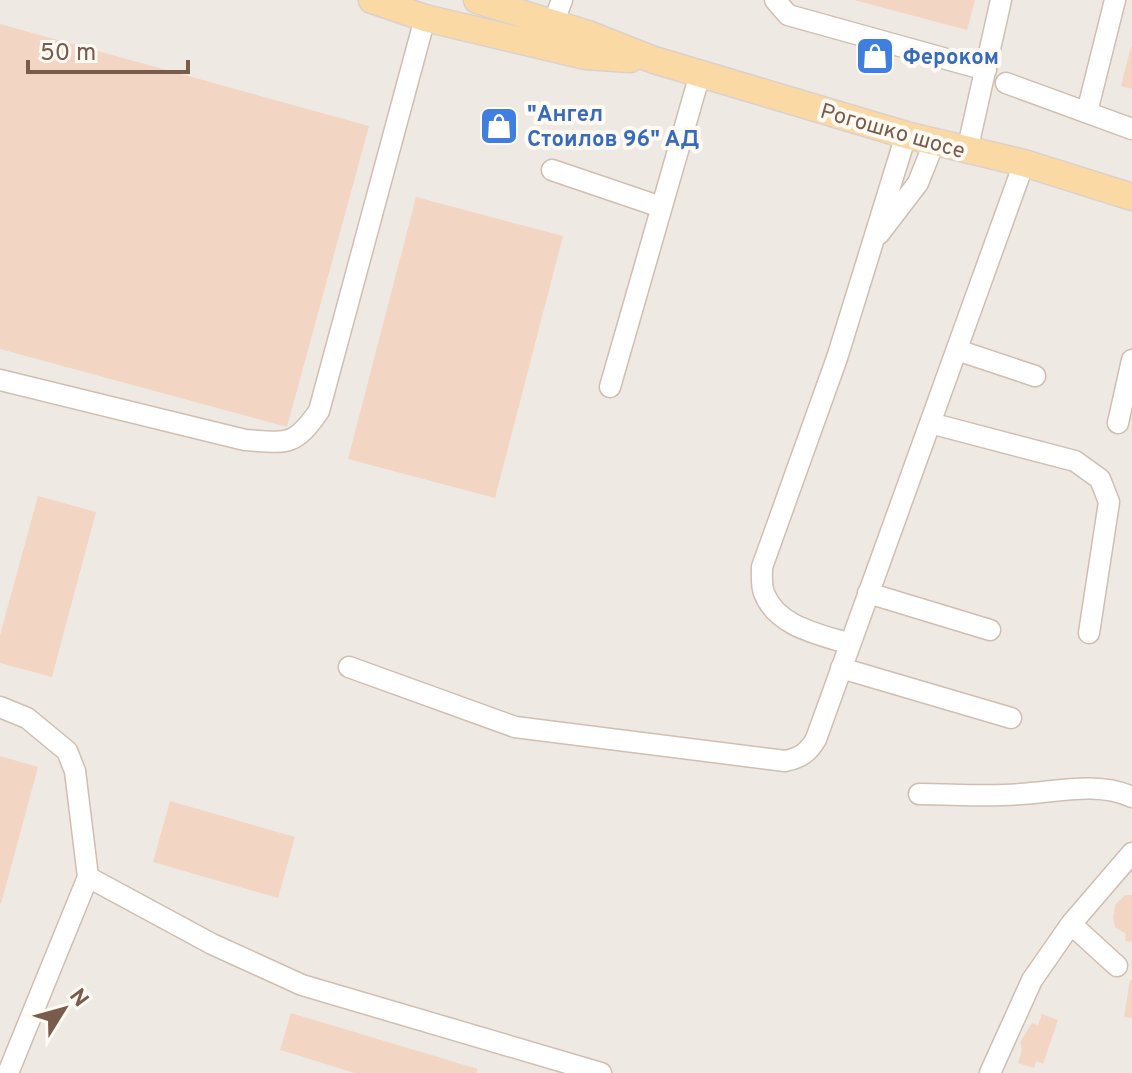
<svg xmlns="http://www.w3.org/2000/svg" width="1132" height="1073" font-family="Overpass,sans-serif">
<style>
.industrial{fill:#efe9e4}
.building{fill:#f3d5c3}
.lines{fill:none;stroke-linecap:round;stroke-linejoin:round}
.minor-casing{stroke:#d1beb0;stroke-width:23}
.major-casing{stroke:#dad1cd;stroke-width:29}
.minor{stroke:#fff;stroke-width:20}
.major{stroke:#fbd9a5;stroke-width:26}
.labels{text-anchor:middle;stroke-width:8;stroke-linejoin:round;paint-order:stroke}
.shop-label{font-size:22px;font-weight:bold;fill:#366cbe;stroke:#fffaf3;text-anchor:start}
.street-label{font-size:22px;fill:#7a5c4d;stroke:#fffaf3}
</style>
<rect width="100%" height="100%" fill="#fdf6ec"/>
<path class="industrial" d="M 0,0 L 1132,0 L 1132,1073 L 0,1073 Z"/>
<path class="building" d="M 854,0 L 975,0 L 967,30 Z
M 0,24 L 369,126 L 287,427 L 0,349 Z
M 1131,47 L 1132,47 L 1132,89 L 1121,86 Z
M 416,197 L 563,236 L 495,498 L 348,459 Z
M 38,496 L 96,512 L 52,677 L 0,663 L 0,635 Z
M 0,756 L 38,767 L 1,904 L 0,903 Z
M 170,801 L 295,837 L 278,898 L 153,862 Z
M 1125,895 L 1132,895 L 1132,942 L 1125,941 L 1126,934 L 1115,927 L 1113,917 L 1115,905 Z
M 1130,980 L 1132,980 L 1132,1018 L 1124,1017 Z
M 291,1013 L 478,1069 L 476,1073 L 355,1073 L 280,1050 Z
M 1042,1014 L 1058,1020 L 1043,1064 L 1036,1061 L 1034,1068 L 1018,1063 L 1022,1049 L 1020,1042 L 1032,1023 L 1038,1025 Z"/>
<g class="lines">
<defs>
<path id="minor" d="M 775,0 L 788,15 L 986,70
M 553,24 L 562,0
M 1006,83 L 1132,129
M 1087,112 L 1115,0
M 967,151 L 1001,0
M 552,170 L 661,207
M 879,234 L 918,183 L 934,143
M 957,350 L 1035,376
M 0,380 L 245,440 C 287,443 294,447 319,411 L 425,18
M 610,387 L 700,74
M 930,423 L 1075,461 L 1100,479 L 1109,502 L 1089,633
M 1118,423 L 1132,360
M 868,593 L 990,630
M 850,644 C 819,634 777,627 764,593 C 761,585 762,575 762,567 L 837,358 L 906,135
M 349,667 L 515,727 L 785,761 C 800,758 808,753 816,739 L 1024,163
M 841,668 L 1011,718
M 0,707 L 27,718 L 67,751 L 75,771 L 88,877 L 8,1073
M 919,794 C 953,794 987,797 1020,794 C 1056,792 1098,781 1132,797
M 88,877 L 212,944 L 302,985 L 601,1073
M 1071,924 L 1117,966
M 990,1073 L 1032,980 L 1071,924 L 1132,853"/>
<path id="major" d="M 372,0 L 425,18 L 585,56 L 630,59
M 477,0 L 588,34 L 654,60 L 906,135 L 1024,163 L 1132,197"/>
</defs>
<use href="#minor" class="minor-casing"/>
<use href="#major" class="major-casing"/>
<use href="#minor" class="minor"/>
<use href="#major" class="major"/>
</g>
<defs>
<symbol id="shop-square" viewBox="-11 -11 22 22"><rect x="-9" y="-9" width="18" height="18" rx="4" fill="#3f7fe0" stroke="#fffaf3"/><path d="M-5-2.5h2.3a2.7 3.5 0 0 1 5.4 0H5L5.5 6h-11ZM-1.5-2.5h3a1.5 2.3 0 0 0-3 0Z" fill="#fff"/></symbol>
</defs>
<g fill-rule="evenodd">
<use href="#shop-square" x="853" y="34" width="44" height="44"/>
<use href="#shop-square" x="477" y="104" width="44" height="44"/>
</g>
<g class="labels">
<g class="shop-label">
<text x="903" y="64">Фероком</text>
<text x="527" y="121">"Ангел<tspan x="527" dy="25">Стоилов 96" АД</tspan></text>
</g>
<g class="street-label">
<text transform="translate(893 130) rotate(16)" y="8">Рогошко шосе</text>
</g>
</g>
<g transform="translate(64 1009) rotate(53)" stroke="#fffaf3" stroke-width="6" paint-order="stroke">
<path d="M0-6L14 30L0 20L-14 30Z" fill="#7a5c4d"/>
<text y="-12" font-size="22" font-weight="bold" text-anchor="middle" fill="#7a5c4d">N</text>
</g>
<path d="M28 60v12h160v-12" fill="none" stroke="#7a5c4d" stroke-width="4"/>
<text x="40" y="60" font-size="24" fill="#7a5c4d" stroke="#fffaf3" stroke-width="6" paint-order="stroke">50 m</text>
</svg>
